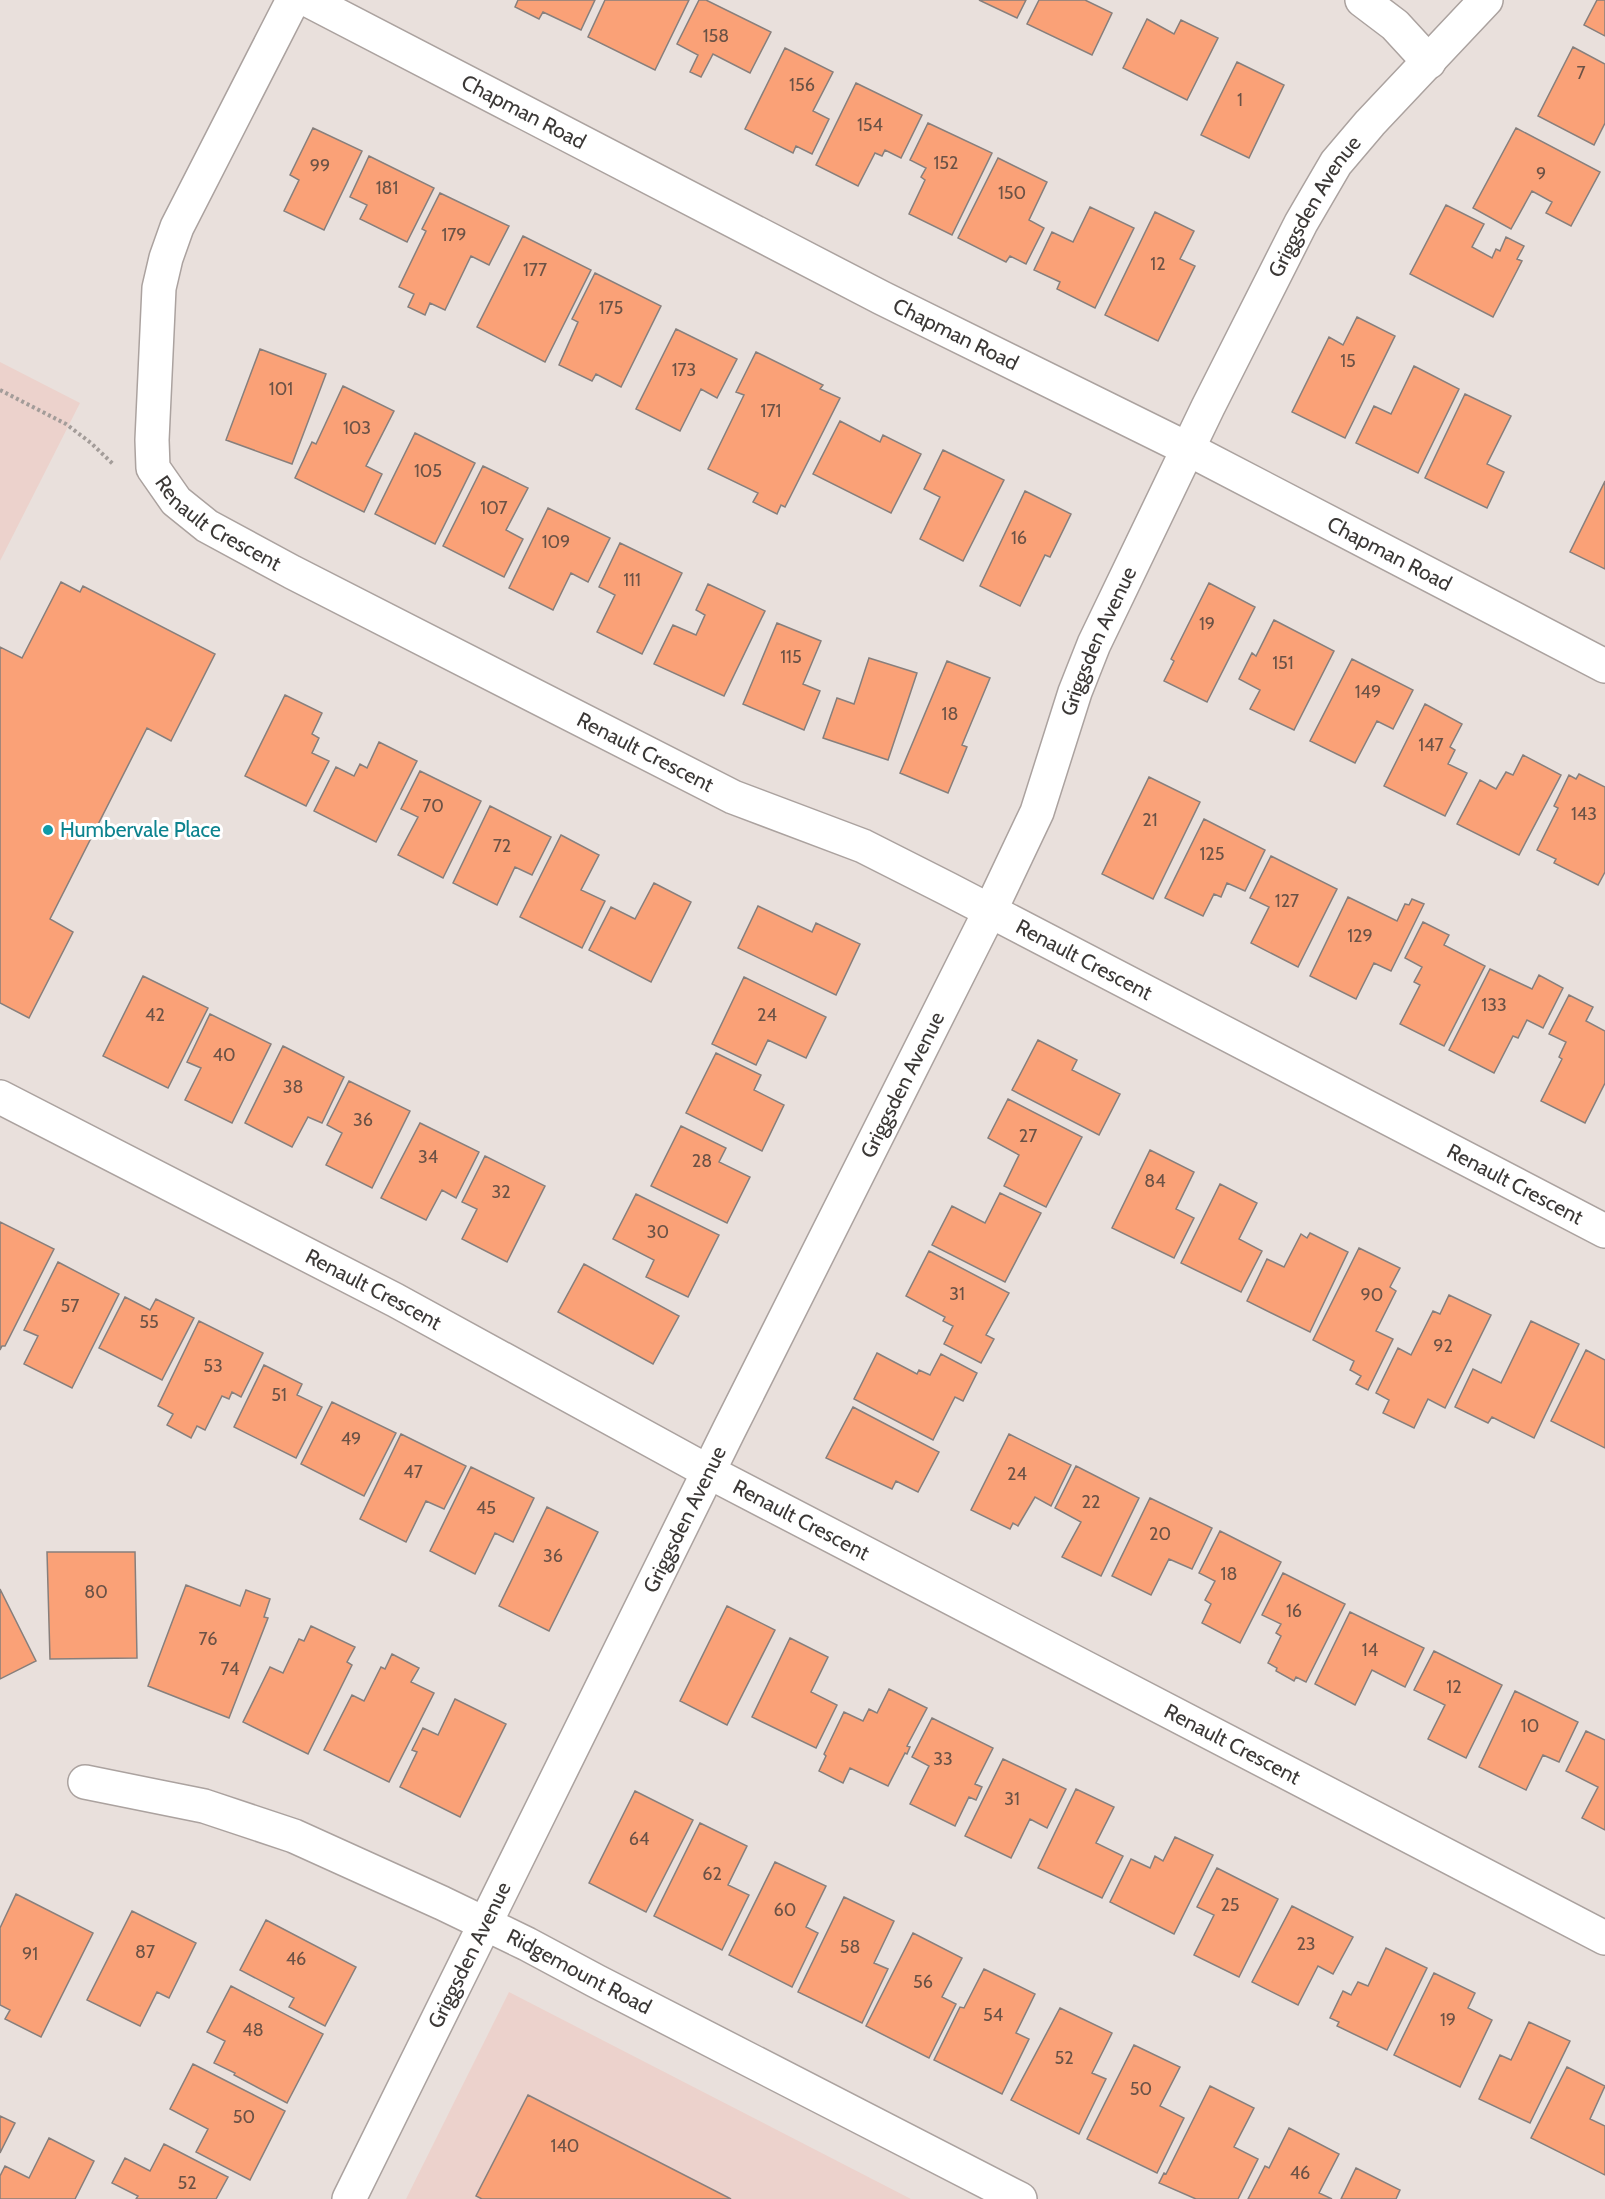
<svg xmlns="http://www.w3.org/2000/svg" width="1605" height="2199" font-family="Cabin,sans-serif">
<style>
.commercial{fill:#ecd2cc}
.building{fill:#faa177;stroke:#877f7c;stroke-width:1.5}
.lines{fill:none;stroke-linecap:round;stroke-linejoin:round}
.street-casing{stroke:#aba29f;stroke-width:36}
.path{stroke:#a39c99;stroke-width:4;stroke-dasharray:3 3;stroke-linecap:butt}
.street{stroke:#fff;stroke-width:33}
.culture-dot{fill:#0f9aa8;stroke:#fff;stroke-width:2}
.labels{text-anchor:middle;stroke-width:6;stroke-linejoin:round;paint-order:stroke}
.number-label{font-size:18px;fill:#6b5246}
.street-label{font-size:21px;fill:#3b3836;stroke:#fff}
.culture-label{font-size:21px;fill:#0d838f;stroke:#fff;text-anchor:start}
</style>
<rect width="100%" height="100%" fill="#e9e0dc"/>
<path class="commercial" d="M 0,362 L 80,403 L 0,561 Z
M 509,1992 L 911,2199 L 406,2199 Z"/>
<path class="building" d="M 518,0 L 595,0 L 581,30 L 543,12 L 539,19 L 515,7 Z
M 605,0 L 689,0 L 655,70 L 588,37 Z
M 699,0 L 706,0 L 771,32 L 750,73 L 713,54 L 701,77 L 690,72 L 698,55 L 677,44 Z
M 979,0 L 1026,0 L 1017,18 Z
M 1039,0 L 1085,0 L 1112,13 L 1092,55 L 1027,24 Z
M 1597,0 L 1605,0 L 1605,36 L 1584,25 Z
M 1147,19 L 1174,34 L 1181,20 L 1218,38 L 1187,100 L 1123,68 Z
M 1573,47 L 1605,64 L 1605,123 L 1594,145 L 1538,116 Z
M 785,48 L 833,72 L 813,111 L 829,119 L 812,154 L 796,146 L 793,153 L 745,129 Z
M 1237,62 L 1284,85 L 1249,158 L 1201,135 Z
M 856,83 L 922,115 L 901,158 L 885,150 L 882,156 L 875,153 L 858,186 L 816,165 Z
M 928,123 L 992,153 L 952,235 L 909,214 L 925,180 L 921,177 L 926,168 L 910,160 Z
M 313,128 L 362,151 L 324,230 L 284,211 L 299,180 L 290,175 Z
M 1516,128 L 1600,172 L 1571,226 L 1546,213 L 1552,202 L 1532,191 L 1511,229 L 1473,208 Z
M 369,156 L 434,188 L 407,242 L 360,219 L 367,205 L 350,197 Z
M 998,158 L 1047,182 L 1029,220 L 1044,228 L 1026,264 L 1010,256 L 1006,262 L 958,238 Z
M 440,193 L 509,226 L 489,265 L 471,256 L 445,310 L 430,303 L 425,315 L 408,307 L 414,294 L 399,287 L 426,231 L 422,229 Z
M 1446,205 L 1484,224 L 1472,247 L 1492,258 L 1496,249 L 1500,251 L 1506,237 L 1524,246 L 1517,259 L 1522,261 L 1493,317 L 1410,274 Z
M 1090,207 L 1134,228 L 1095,308 L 1057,289 L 1060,282 L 1034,270 L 1052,232 L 1073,242 Z
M 1155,212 L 1194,231 L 1180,259 L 1195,266 L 1158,341 L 1105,315 Z
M 523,236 L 591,270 L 545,362 L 477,327 Z
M 595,273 L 661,306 L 621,387 L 596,374 L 592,381 L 559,365 L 578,322 L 572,319 Z
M 1357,317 L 1395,336 L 1345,438 L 1292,412 L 1329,337 L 1343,345 Z
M 676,329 L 737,359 L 717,398 L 701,389 L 680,431 L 636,409 Z
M 260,349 L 326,374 L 292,464 L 226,440 Z
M 756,352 L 823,385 L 820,389 L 840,398 L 785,507 L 781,505 L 777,514 L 753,502 L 758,493 L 708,469 L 744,395 L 736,392 Z
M 1414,366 L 1459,389 L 1418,473 L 1356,443 L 1374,406 L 1391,414 Z
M 343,386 L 394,411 L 366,466 L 382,474 L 364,512 L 295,478 L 312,442 L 316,444 Z
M 1465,394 L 1511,416 L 1487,464 L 1504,472 L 1487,508 L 1425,478 Z
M 840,421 L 880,442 L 883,435 L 921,454 L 891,513 L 813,474 Z
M 415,433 L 475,463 L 435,544 L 375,514 Z
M 943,450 L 1004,480 L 963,561 L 920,539 L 940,497 L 924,489 Z
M 483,466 L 528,488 L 506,530 L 523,539 L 504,577 L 443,546 Z
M 1605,481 L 1605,569 L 1570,552 Z
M 1025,491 L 1071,514 L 1050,557 L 1045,555 L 1020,606 L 980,586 Z
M 548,508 L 610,538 L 588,582 L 571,573 L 553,610 L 509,588 Z
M 620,543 L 682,573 L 642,654 L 597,632 L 615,595 L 599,587 Z
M 61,582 L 80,592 L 83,586 L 215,654 L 171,741 L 147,728 L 50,919 L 73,932 L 29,1018 L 0,1003 L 0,647 L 22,658 Z
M 1209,583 L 1255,607 L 1207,702 L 1164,681 L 1174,661 L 1171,659 Z
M 708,584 L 765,611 L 724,696 L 654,664 L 673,625 L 696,635 L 705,615 L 696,610 Z
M 1274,620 L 1334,651 L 1294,730 L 1250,709 L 1260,690 L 1239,679 L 1252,653 L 1256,656 Z
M 777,623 L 821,641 L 803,684 L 820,691 L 804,730 L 743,704 Z
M 869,658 L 917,673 L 888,760 L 823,738 L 837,698 L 854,704 Z
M 1352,659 L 1413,690 L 1393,729 L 1377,721 L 1355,763 L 1310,741 Z
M 947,661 L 990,678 L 962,745 L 967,747 L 948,793 L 900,773 Z
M 285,695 L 322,713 L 312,734 L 319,738 L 312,753 L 329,761 L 306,806 L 245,776 Z
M 1425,704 L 1462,724 L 1450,747 L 1455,750 L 1448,764 L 1467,773 L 1445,816 L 1384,786 Z
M 379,742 L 417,761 L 376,842 L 314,811 L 336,767 L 354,776 L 360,764 L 367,768 Z
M 1523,755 L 1561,775 L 1519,855 L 1457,824 L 1480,780 L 1496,789 L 1506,772 L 1513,775 Z
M 420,771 L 481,801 L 443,878 L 398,855 L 418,817 L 401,809 Z
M 1579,774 L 1605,787 L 1605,872 L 1598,885 L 1554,863 L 1556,859 L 1537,850 L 1558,808 L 1554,806 L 1569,775 L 1576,779 Z
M 1149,777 L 1200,802 L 1153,899 L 1102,874 Z
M 490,806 L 551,837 L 532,875 L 515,867 L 497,905 L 453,883 Z
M 1204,819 L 1265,850 L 1245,891 L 1227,883 L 1221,897 L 1214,894 L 1203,916 L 1165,898 Z
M 561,835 L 599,855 L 581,890 L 605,901 L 582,948 L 520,917 Z
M 1271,856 L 1337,889 L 1298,967 L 1251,943 L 1269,907 L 1250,898 Z
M 654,883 L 691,902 L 651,982 L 589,950 L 611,907 L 635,919 Z
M 1348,897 L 1397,921 L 1405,904 L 1409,905 L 1412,899 L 1424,904 L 1391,971 L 1374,963 L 1356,999 L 1310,976 Z
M 758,906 L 812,932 L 816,923 L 860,944 L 836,995 L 738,948 Z
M 1423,922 L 1449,935 L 1444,945 L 1485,966 L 1444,1046 L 1400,1024 L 1420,985 L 1414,982 L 1422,967 L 1405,958 Z
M 1490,969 L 1532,989 L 1539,975 L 1563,988 L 1543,1028 L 1527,1020 L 1518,1038 L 1513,1036 L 1494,1073 L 1449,1050 Z
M 143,976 L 208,1008 L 168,1088 L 103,1056 Z
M 744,977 L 826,1017 L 806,1058 L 768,1040 L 756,1065 L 712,1044 Z
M 1569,995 L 1593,1007 L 1586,1021 L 1605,1031 L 1605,1083 L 1585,1123 L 1541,1101 L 1562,1059 L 1559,1057 L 1566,1042 L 1549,1034 Z
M 210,1014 L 271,1044 L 232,1123 L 185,1100 L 201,1068 L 187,1062 Z
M 1038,1040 L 1077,1060 L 1072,1070 L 1120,1094 L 1099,1135 L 1012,1090 Z
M 283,1046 L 344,1077 L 322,1123 L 308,1117 L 292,1147 L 245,1123 Z
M 716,1053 L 761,1075 L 754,1090 L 784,1105 L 762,1151 L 686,1113 Z
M 349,1081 L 410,1111 L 372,1188 L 326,1165 L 342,1133 L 327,1125 Z
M 1008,1099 L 1082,1137 L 1046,1207 L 1004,1186 L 1019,1155 L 988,1138 Z
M 420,1123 L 479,1152 L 456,1198 L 442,1190 L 426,1220 L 381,1198 Z
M 681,1126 L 726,1148 L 719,1162 L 750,1177 L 727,1223 L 651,1186 Z
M 1150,1150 L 1194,1172 L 1176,1209 L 1194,1218 L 1174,1258 L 1112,1228 Z
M 485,1156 L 545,1186 L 507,1262 L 462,1239 L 477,1209 L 462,1202 Z
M 1220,1184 L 1257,1203 L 1239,1239 L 1262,1251 L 1241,1292 L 1181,1263 Z
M 1000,1193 L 1041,1213 L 1005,1282 L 932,1245 L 952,1206 L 985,1223 Z
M 636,1194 L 719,1235 L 688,1297 L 646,1277 L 654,1260 L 613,1239 Z
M 0,1222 L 54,1249 L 5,1346 L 2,1346 L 0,1350 Z
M 1310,1233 L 1348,1252 L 1310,1332 L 1247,1301 L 1267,1259 L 1284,1267 L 1301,1234 L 1307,1238 Z
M 1359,1248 L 1400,1268 L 1390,1287 L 1396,1291 L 1376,1331 L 1393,1339 L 1368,1390 L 1356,1384 L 1361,1376 L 1350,1370 L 1354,1361 L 1313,1340 Z
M 929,1251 L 1009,1293 L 986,1335 L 994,1339 L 981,1363 L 944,1344 L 953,1326 L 943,1321 L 945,1317 L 906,1296 Z
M 58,1262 L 119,1294 L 72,1388 L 24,1364 L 38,1336 L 24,1330 Z
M 584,1264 L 679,1316 L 653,1364 L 558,1312 Z
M 1449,1295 L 1491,1315 L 1445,1408 L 1428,1399 L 1414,1428 L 1383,1413 L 1389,1400 L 1376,1393 L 1398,1348 L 1411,1355 L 1433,1311 L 1440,1314 Z
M 125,1297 L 150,1310 L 156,1299 L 194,1318 L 162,1380 L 99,1348 Z
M 199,1321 L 263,1353 L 241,1397 L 232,1392 L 229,1399 L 222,1396 L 205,1430 L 197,1426 L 191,1438 L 167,1425 L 173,1414 L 158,1406 Z
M 1531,1321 L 1579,1344 L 1534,1438 L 1492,1417 L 1488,1423 L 1455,1407 L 1473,1369 L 1501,1383 Z
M 1586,1350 L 1605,1360 L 1605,1448 L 1551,1421 Z
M 877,1353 L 917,1374 L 919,1370 L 930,1375 L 941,1354 L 977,1373 L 963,1401 L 955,1397 L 933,1440 L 854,1399 Z
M 264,1365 L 302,1384 L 297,1395 L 322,1407 L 296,1458 L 234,1427 Z
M 332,1402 L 396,1433 L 364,1496 L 301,1464 Z
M 853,1407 L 939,1452 L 918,1492 L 896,1481 L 892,1489 L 826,1458 Z
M 401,1434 L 466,1466 L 444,1509 L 426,1501 L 406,1542 L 360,1519 Z
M 1009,1434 L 1071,1465 L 1051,1506 L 1035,1497 L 1018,1526 L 1013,1523 L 1010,1529 L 971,1510 Z
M 1076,1466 L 1139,1498 L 1101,1576 L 1062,1557 L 1081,1522 L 1055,1508 Z
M 471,1467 L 534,1498 L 513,1542 L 495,1533 L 475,1574 L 430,1551 Z
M 1150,1498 L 1212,1528 L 1192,1569 L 1169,1559 L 1151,1595 L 1112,1576 Z
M 547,1507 L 598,1532 L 549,1631 L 499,1606 Z
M 1220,1531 L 1281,1562 L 1240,1643 L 1202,1623 L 1211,1604 L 1205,1600 L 1215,1581 L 1199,1573 Z
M 47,1552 L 135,1552 L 137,1658 L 50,1659 Z
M 1283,1573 L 1345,1604 L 1306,1682 L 1296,1677 L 1294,1681 L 1276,1671 L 1277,1668 L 1268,1663 L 1281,1636 L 1276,1633 L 1281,1624 L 1262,1615 Z
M 186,1585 L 240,1606 L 246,1590 L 270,1599 L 264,1617 L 268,1618 L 229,1718 L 148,1686 Z
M 0,1589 L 36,1661 L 0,1679 Z
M 727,1606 L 775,1630 L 727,1725 L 680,1701 Z
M 1350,1612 L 1424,1648 L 1405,1687 L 1372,1670 L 1355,1705 L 1315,1684 Z
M 311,1626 L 355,1647 L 347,1662 L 352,1665 L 308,1754 L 243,1722 L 270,1667 L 283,1673 L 299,1639 L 304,1641 Z
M 790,1638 L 828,1657 L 811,1692 L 837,1705 L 816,1748 L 752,1717 Z
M 1434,1651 L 1502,1685 L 1466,1758 L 1428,1739 L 1445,1705 L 1414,1690 Z
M 392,1654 L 419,1668 L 411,1682 L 434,1693 L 389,1782 L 324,1750 L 352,1695 L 364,1701 L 381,1667 L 385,1669 Z
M 889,1689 L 927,1708 L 907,1746 L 910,1747 L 907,1754 L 905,1753 L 888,1786 L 850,1768 L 843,1783 L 819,1771 L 826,1756 L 824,1754 L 844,1712 L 863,1721 L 869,1709 L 877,1713 Z
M 1515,1691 L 1578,1722 L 1559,1762 L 1543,1755 L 1526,1790 L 1479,1767 Z
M 455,1699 L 506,1724 L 460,1817 L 400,1787 L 417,1752 L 412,1750 L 423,1728 L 438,1735 Z
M 932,1718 L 993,1748 L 975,1784 L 982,1787 L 976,1800 L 969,1797 L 955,1826 L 910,1804 L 929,1766 L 912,1757 Z
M 1586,1731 L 1605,1740 L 1605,1830 L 1582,1818 L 1598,1787 L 1566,1771 Z
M 1003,1759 L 1066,1789 L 1047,1828 L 1030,1819 L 1011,1858 L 965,1836 Z
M 1076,1789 L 1114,1807 L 1096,1843 L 1123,1856 L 1102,1898 L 1038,1868 Z
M 635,1791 L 693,1820 L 646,1912 L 589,1883 Z
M 700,1823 L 747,1846 L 728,1885 L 749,1895 L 722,1950 L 654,1916 Z
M 1175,1837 L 1213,1855 L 1174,1934 L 1110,1902 L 1131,1859 L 1150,1868 L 1155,1856 L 1163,1861 Z
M 775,1862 L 826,1886 L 806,1927 L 818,1933 L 792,1987 L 729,1955 Z
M 1217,1868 L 1278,1899 L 1239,1977 L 1194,1955 L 1214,1915 L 1197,1907 Z
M 16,1894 L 93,1933 L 41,2037 L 5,2019 L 10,2010 L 0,2005 L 0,1928 Z
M 844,1897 L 894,1921 L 874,1963 L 888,1969 L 862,2023 L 798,1992 Z
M 1292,1906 L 1353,1937 L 1333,1974 L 1318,1966 L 1298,2005 L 1252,1982 Z
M 132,1911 L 196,1943 L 169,1998 L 157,1992 L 140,2026 L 87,2000 Z
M 266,1920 L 356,1967 L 325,2026 L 289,2007 L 294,1998 L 240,1970 Z
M 913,1933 L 962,1958 L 942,1997 L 956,2004 L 929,2058 L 866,2026 Z
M 1386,1948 L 1427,1968 L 1387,2050 L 1337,2026 L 1339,2022 L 1330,2018 L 1343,1991 L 1351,1995 L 1358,1982 L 1368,1986 Z
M 984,1969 L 1035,1994 L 1016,2033 L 1029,2039 L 1002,2094 L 934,2060 L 960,2007 L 964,2008 Z
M 1434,1973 L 1475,1993 L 1468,2008 L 1492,2020 L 1460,2087 L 1394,2055 Z
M 231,1986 L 323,2034 L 287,2103 L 234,2075 L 235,2073 L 214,2063 L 225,2041 L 207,2032 Z
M 1060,2008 L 1112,2033 L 1092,2073 L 1106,2079 L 1079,2134 L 1011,2100 Z
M 1529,2022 L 1570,2041 L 1530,2123 L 1479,2099 L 1500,2055 L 1511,2060 Z
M 1134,2045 L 1180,2067 L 1160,2106 L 1184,2118 L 1157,2173 L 1087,2139 Z
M 193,2064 L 285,2111 L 250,2180 L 196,2152 L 208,2129 L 170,2109 Z
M 1567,2067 L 1605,2086 L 1590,2119 L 1605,2126 L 1605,2175 L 1531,2138 Z
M 1210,2086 L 1254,2108 L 1234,2147 L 1258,2159 L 1238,2199 L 1196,2199 L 1159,2183 L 1164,2173 L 1166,2174 Z
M 528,2095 L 731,2199 L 482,2199 L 476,2196 Z
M 0,2116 L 15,2123 L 0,2153 Z
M 1289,2128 L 1339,2154 L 1319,2193 L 1332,2199 L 1248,2199 L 1265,2166 L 1269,2168 Z
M 49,2138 L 94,2161 L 75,2199 L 0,2199 L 0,2176 L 5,2166 L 29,2178 Z
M 164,2144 L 228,2177 L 216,2199 L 136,2199 L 138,2196 L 112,2183 L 125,2158 L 150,2171 Z
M 1356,2168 L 1400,2190 L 1396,2199 L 1341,2199 Z"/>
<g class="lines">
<defs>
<g id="street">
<path id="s1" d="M 293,0 L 177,227 L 166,258 L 159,288 L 152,440 L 153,468 L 176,501 L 207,526 L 292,572 L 733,797 L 863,846 L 948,889 L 1605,1231"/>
<path id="s2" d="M 308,0 L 882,298 L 1188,449 L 1605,666"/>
<path d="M 1362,0 L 1395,25 L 1429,62"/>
<path id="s3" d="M 0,1097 L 395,1300 L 709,1472 L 1605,1938"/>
<path id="s4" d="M 85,1782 L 204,1806 L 294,1836 L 442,1903 L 527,1944 L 596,1981 L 1020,2199"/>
<path id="s5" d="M 349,2199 L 729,1430 L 990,911 L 1037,812 L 1075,692 L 1094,644 L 1208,407 L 1301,223 L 1336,163 L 1370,123 L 1486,0"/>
</g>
</defs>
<use href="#street" class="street-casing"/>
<path class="path" d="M 0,390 L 66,424 L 91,443 L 113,464"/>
<use href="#street" class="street"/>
</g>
<circle class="culture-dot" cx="48" cy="830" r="6"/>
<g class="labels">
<g class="number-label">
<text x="716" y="42">158</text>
<text x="1581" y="79">7</text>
<text x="802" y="91">156</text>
<text x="1240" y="106">1</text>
<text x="870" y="131">154</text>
<text x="946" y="169">152</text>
<text x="320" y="172">99</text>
<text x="1541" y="180">9</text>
<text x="387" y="194">181</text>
<text x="1012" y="199">150</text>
<text x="454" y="241">179</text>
<text x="1158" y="270">12</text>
<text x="535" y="276">177</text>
<text x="611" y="314">175</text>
<text x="1348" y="367">15</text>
<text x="684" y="376">173</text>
<text x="281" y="395">101</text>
<text x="771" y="417">171</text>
<text x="357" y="434">103</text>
<text x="428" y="477">105</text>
<text x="494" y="514">107</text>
<text x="1019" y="544">16</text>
<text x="556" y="548">109</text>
<text x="632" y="586">111</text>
<text x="1207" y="630">19</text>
<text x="791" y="663">115</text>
<text x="1283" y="669">151</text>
<text x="1368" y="698">149</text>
<text x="950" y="720">18</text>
<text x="1431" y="751">147</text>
<text x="433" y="812">70</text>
<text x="1584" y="820">143</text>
<text x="1150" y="826">21</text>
<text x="502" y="852">72</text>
<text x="1212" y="860">125</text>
<text x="1287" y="907">127</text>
<text x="1360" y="942">129</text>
<text x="1494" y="1011">133</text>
<text x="155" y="1021">42</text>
<text x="767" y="1021">24</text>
<text x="224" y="1061">40</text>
<text x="293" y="1093">38</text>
<text x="363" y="1126">36</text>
<text x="1028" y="1142">27</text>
<text x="428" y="1163">34</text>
<text x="702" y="1167">28</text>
<text x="1155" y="1187">84</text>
<text x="501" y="1198">32</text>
<text x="658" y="1238">30</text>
<text x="957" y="1300">31</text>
<text x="1372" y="1301">90</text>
<text x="70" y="1312">57</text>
<text x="149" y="1328">55</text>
<text x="1443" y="1352">92</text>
<text x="213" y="1372">53</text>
<text x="279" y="1401">51</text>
<text x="351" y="1445">49</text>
<text x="413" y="1478">47</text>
<text x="1017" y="1480">24</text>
<text x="1091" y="1508">22</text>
<text x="486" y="1514">45</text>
<text x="1160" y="1540">20</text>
<text x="553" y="1562">36</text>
<text x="1229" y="1580">18</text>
<text x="96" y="1598">80</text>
<text x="1294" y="1617">16</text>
<text x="208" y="1645">76</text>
<text x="1370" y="1656">14</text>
<text x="230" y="1675">74</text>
<text x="1454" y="1693">12</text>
<text x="1530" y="1732">10</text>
<text x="943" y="1765">33</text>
<text x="1012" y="1805">31</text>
<text x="639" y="1845">64</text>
<text x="712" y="1880">62</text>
<text x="1230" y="1911">25</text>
<text x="785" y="1916">60</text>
<text x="1306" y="1950">23</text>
<text x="850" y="1953">58</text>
<text x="145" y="1958">87</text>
<text x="30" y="1960">91</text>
<text x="296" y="1965">46</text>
<text x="923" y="1988">56</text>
<text x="993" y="2021">54</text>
<text x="1448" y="2026">19</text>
<text x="253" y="2036">48</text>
<text x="1064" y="2064">52</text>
<text x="1141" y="2095">50</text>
<text x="244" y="2123">50</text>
<text x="565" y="2152">140</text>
<text x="1300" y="2179">46</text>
<text x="187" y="2189">52</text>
</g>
<g class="street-label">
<text dy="7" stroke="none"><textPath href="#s2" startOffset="243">Chapman Road</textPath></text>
<text dy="7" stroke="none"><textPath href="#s5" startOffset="2216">Griggsden Avenue</textPath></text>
<text dy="7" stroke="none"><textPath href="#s2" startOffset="729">Chapman Road</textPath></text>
<text dy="7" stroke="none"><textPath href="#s1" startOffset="586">Renault Crescent</textPath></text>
<text dy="7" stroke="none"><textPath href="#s2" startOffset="1215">Chapman Road</textPath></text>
<text dy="7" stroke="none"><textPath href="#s5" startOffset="1730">Griggsden Avenue</textPath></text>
<text dy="7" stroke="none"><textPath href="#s1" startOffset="1072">Renault Crescent</textPath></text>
<text dy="7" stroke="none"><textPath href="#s1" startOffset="1558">Renault Crescent</textPath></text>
<text dy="7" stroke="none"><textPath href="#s5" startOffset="1244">Griggsden Avenue</textPath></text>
<text dy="7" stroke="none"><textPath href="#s1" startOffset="2044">Renault Crescent</textPath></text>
<text dy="7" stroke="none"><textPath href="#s3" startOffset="420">Renault Crescent</textPath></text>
<text dy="7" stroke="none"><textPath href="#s5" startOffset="758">Griggsden Avenue</textPath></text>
<text dy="7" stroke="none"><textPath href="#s3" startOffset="906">Renault Crescent</textPath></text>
<text dy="7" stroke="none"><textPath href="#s3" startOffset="1392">Renault Crescent</textPath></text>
<text dy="7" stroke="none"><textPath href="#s5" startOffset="272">Griggsden Avenue</textPath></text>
<text dy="7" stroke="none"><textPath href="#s4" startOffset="532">Ridgemount Road</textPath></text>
</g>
<g class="culture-label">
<text x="60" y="837">Humbervale Place</text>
</g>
</g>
</svg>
